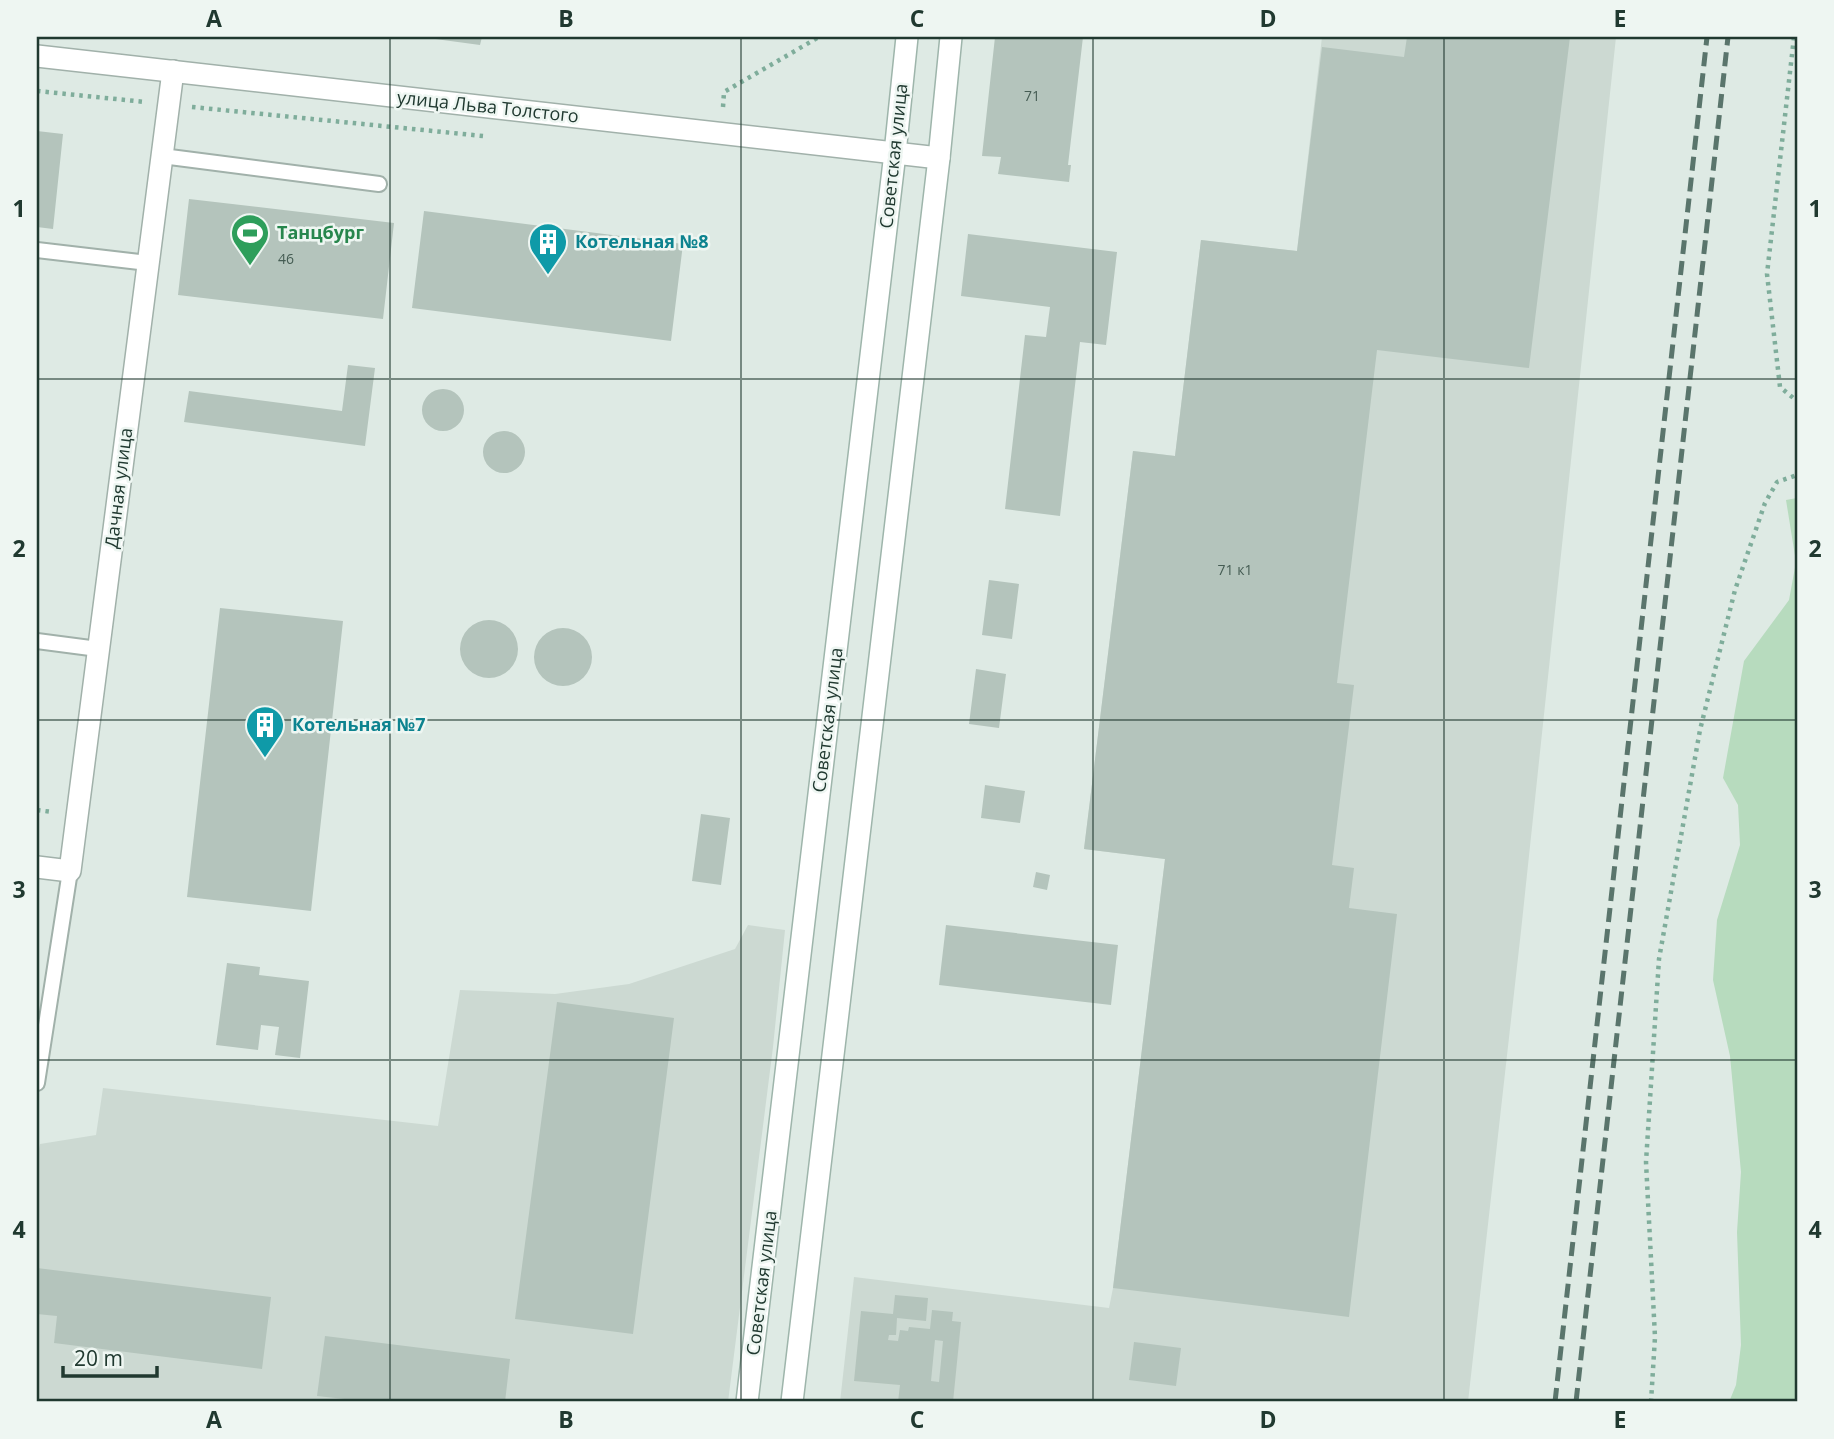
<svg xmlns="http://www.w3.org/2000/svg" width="1834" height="1439" font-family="'Open Sans',sans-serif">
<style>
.built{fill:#ccd9d2}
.green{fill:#b7dbbe}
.building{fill:#b4c4bc;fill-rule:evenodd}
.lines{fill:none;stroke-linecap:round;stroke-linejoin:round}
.service-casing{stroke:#a1b1aa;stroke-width:18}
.minor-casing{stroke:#a1b1aa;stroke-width:24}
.tertiary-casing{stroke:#a1b1aa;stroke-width:24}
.secondary-casing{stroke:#9eb5ab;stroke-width:24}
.path{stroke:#7fad9b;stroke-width:4.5;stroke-dasharray:3.5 5;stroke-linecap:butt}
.service{stroke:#fff;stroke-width:14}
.minor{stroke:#fff;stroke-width:21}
.tertiary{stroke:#fff;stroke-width:21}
.secondary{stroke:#fff;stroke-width:21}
.rail{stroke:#5a756c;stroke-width:5;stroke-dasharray:14 7;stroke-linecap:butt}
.grid{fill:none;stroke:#203930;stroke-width:2;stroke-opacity:0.55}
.labels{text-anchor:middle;stroke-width:5;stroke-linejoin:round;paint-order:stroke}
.number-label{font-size:14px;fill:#455c53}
.street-label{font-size:18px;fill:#203930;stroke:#eef6f2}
.leisure-label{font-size:18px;font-weight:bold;fill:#27864d;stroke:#eef6f2;text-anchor:start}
.culture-label{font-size:18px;font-weight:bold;fill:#0d838f;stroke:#eef6f2;text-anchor:start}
.neatline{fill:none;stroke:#203930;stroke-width:2.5}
.grid-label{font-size:23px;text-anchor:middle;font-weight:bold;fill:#203930}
</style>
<rect width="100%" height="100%" fill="#deeae4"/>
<path class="built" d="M 1322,37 L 1616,37 L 1521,931 L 1468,1402 L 840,1402 L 854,1277 L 1109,1308 L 1113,1288 L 1165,859 L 1084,849 L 1133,451 L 1175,456 L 1201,240 L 1297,251 Z
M 748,925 L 785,930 L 773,1047 L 728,1402 L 37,1402 L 37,1159 L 40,1144 L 96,1135 L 103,1088 L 438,1126 L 460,990 L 555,994 L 629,984 L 735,949 Z"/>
<path class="green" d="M 1797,498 L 1797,1402 L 1729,1402 L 1736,1385 L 1741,1345 L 1737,1232 L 1741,1172 L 1730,1056 L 1713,980 L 1717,920 L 1740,845 L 1738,805 L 1723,778 L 1744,661 L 1789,600 L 1796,562 L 1786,500 Z"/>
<path class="building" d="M 428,37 L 482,37 L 480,45 L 428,38 Z
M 995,37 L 1083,37 L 1068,165 L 1071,165 L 1069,182 L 998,174 L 1001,157 L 982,156 Z
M 1407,37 L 1570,37 L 1529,368 L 1377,350 L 1337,683 L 1354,685 L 1332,865 L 1354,868 L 1349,908 L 1397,914 L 1349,1317 L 1113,1288 L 1165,859 L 1084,849 L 1133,451 L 1175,456 L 1201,240 L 1297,251 L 1322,47 L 1404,57 Z
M 37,131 L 63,134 L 53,229 L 37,227 Z
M 189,199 L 394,223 L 383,319 L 178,295 Z
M 424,211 L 683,244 L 671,341 L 412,308 Z
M 968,234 L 1117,252 L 1106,345 L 1080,342 L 1060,516 L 1005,509 L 1025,335 L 1046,337 L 1050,307 L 961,296 Z
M 348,365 L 375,368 L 365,446 L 184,422 L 189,391 L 342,411 Z
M422 410a21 21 0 1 1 42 0a21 21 0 1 1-42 0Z
M483 452a21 21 0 1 1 42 0a21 21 0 1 1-42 0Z
M 989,580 L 1019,584 L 1012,639 L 982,635 Z
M 220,608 L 343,621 L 311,911 L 187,897 Z
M460 649a29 29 0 1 1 58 0a29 29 0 1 1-58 0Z
M534 657a29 29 0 1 1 58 0a29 29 0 1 1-58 0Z
M 976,669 L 1006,674 L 999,728 L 969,724 Z
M 985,785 L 1025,791 L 1020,823 L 981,818 Z
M 701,814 L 730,818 L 721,885 L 692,881 Z
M 1036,872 L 1050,875 L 1047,890 L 1033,887 Z
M 946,925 L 1118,945 L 1111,1005 L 939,985 Z
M 227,963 L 260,967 L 259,975 L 309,981 L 300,1058 L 275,1055 L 279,1027 L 261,1025 L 258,1050 L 216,1045 Z
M 557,1002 L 674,1018 L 633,1334 L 515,1319 Z
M 37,1268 L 271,1297 L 262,1369 L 54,1343 L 57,1316 L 37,1314 Z
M 895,1295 L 928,1298 L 926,1321 L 897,1318 L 896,1335 L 889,1335 L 888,1340 L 898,1341 L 900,1330 L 908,1331 L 909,1327 L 930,1329 L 932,1310 L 953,1312 L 952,1321 L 961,1322 L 953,1402 L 898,1402 L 900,1385 L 854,1381 L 861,1311 L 893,1314 ZM 935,1340 L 943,1341 L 939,1382 L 931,1381 Z
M 325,1336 L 510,1359 L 505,1402 L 372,1402 L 317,1396 Z
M 1134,1342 L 1181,1348 L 1176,1386 L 1129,1380 Z"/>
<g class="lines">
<defs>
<path id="service" d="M 162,156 L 379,184
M 37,250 L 148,263
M 37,641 L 98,649
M 37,1083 L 70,871"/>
<path id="minor" d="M 37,867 L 70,871 L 173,71"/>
<path id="tertiary" d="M 37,56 L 939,158"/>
<path id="secondary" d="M 747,1402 L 895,153 L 907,37
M 792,1402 L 939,158 L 951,37"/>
</defs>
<use href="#service" class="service-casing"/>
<use href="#minor" class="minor-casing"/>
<use href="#tertiary" class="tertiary-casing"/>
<use href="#secondary" class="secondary-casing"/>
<path class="path" d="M 1794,37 L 1767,274 L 1780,387 L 1797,401
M 37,91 L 145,102
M 192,107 L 483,136
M 723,107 L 724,92 L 819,37
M 37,810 L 52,812
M 1651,1402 L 1655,1337 L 1646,1162 L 1659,959 L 1700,730 L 1735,590 L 1765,503 L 1777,482 L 1797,475"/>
<use href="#service" class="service"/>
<use href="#minor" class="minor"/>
<use href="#tertiary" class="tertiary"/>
<use href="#secondary" class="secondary"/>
<path class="rail" d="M 1555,1402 L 1707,37
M 1576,1402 L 1728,37"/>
</g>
<path class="grid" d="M 390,37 L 390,1402M 741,37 L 741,1402M 1093,37 L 1093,1402M 1444,37 L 1444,1402M 37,379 L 1797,379M 37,720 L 1797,720M 37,1060 L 1797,1060"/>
<defs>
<symbol id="stadium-pin" viewBox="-11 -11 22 30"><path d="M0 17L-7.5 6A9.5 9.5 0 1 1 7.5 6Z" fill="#2e9e5b" stroke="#eef6f2"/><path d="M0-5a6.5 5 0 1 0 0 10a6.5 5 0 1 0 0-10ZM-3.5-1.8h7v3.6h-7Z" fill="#fff"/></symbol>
<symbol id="building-pin" viewBox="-11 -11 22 30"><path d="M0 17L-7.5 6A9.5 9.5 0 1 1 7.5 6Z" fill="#0f9aa8" stroke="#eef6f2"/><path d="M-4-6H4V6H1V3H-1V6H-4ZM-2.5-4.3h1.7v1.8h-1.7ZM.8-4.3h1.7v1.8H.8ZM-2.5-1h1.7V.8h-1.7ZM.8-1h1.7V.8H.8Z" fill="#fff"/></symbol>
</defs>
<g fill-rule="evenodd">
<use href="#stadium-pin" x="228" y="211" width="44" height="60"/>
<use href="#building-pin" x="526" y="220" width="44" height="60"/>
<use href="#building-pin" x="243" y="703" width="44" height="60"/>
</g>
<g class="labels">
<g class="number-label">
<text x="1032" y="101">71</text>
<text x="286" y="264">46</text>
<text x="1235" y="575">71 к1</text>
</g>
<g class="street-label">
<text transform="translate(488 107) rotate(6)" y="6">улица Льва Толстого</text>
<text transform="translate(894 156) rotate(-84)" y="6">Советская улица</text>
<text transform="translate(119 488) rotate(-83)" y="6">Дачная улица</text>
<text transform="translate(828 720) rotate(-83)" y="6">Советская улица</text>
<text transform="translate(762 1283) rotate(-83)" y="6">Советская улица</text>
</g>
<g class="leisure-label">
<text x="277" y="239">Танцбург</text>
</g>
<g class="culture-label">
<text x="575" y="248">Котельная №8</text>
<text x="292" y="731">Котельная №7</text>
</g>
</g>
<rect width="1834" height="1439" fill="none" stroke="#eef6f2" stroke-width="77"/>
<path d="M63 1366v10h94v-10" fill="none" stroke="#203930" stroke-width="3.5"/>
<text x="74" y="1366" font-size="21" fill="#203930" stroke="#eef6f2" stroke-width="5" paint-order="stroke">20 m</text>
<rect x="38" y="38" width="1758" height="1362" class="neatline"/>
<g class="grid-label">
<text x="214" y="27">A</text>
<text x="566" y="27">B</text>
<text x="917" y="27">C</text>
<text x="1268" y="27">D</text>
<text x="1620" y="27">E</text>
<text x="19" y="217">1</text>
<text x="1815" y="217">1</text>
<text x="19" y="557">2</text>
<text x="1815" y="557">2</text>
<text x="19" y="898">3</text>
<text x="1815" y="898">3</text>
<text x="19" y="1238">4</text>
<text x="1815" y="1238">4</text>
<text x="214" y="1428">A</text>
<text x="566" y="1428">B</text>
<text x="917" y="1428">C</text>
<text x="1268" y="1428">D</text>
<text x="1620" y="1428">E</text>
</g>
</svg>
